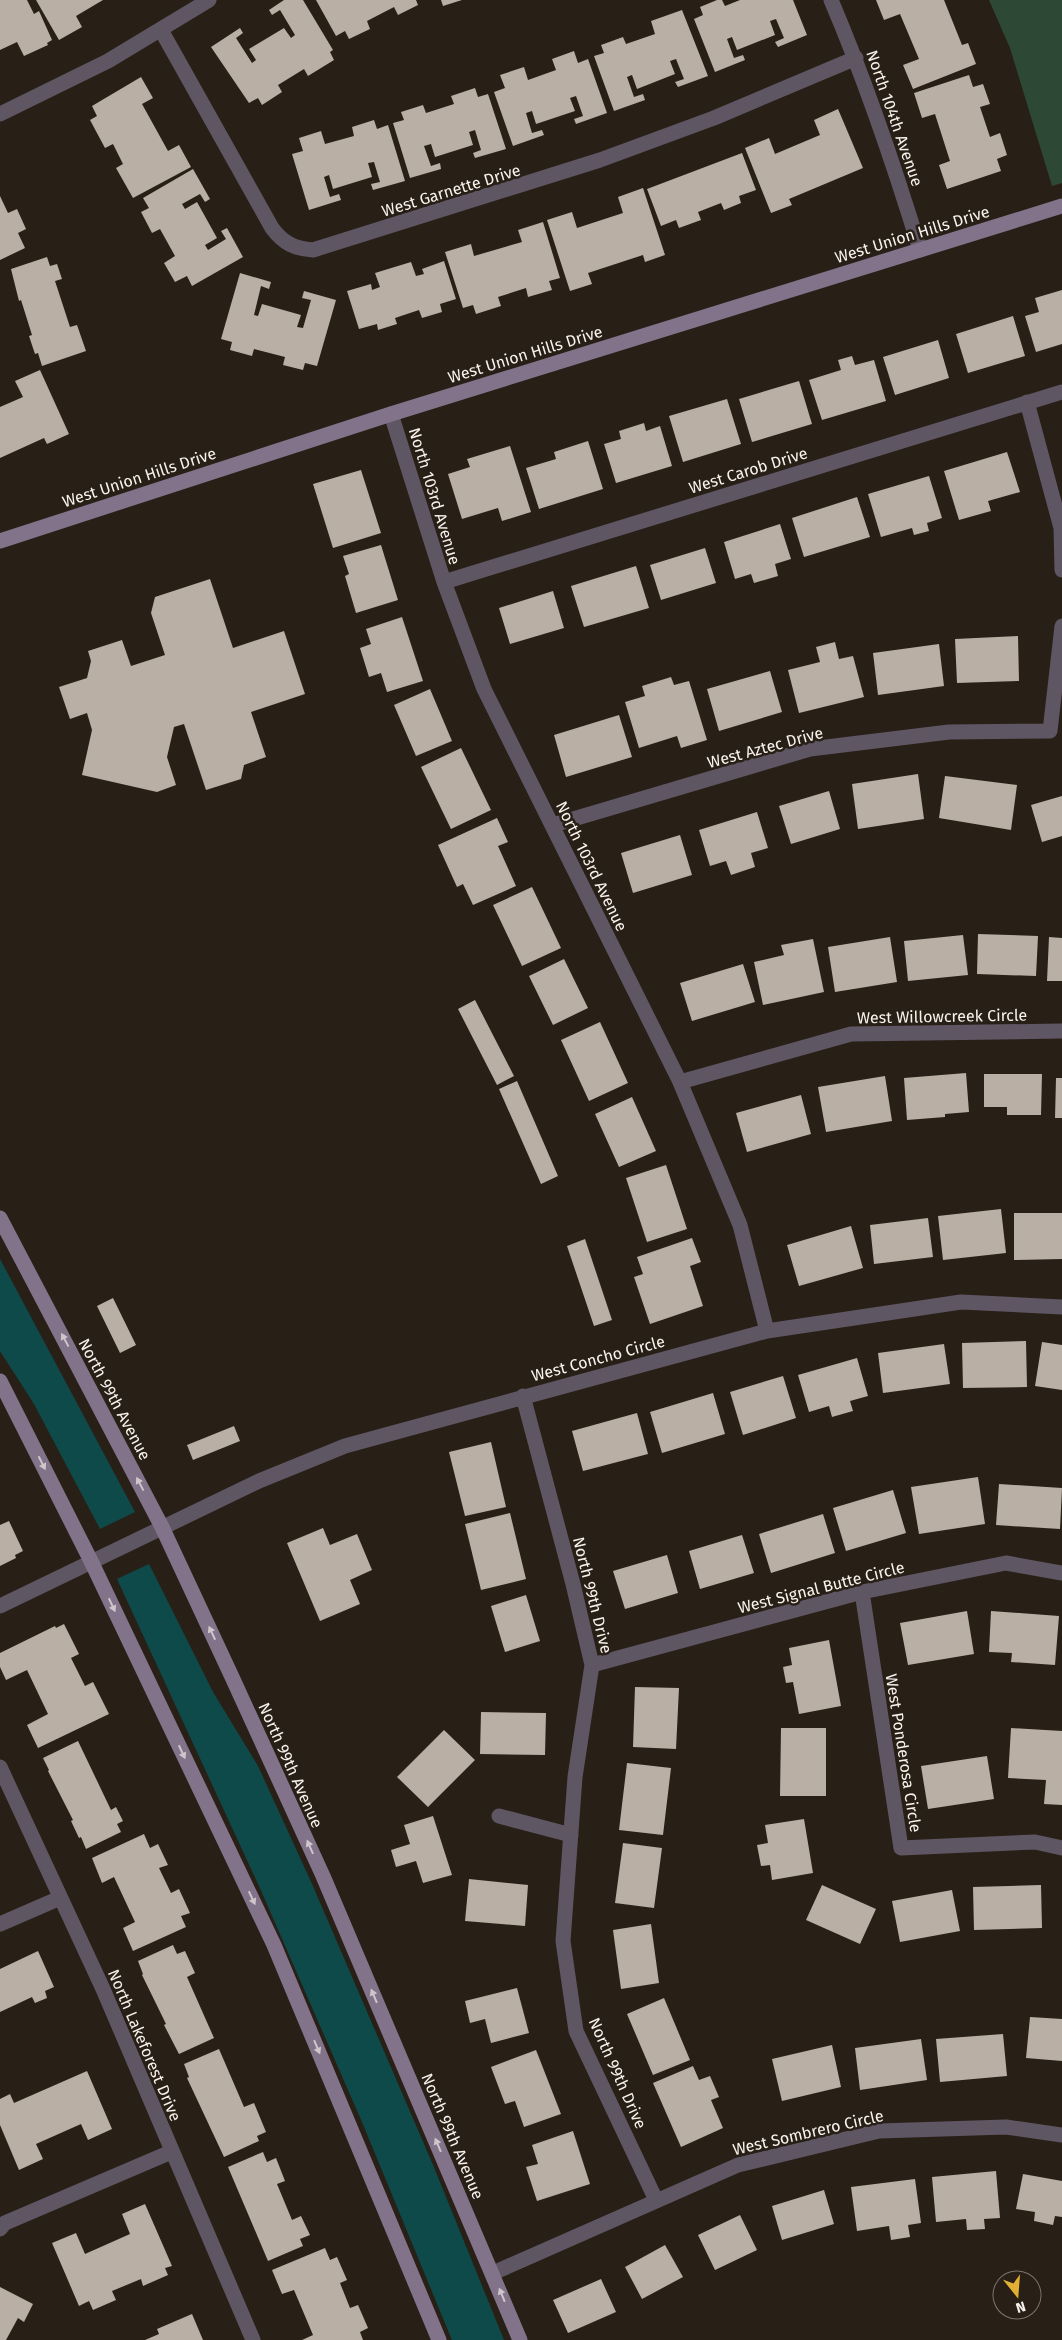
<svg xmlns="http://www.w3.org/2000/svg" width="1062" height="2340" font-family="'Fira Sans',sans-serif">
<style>
.green{fill:#2d4936}
.water{fill:#0f4a4b}
.building{fill:#baafa4}
.lines{fill:none;stroke-linecap:round;stroke-linejoin:round}
.minor{stroke:#5f5664;stroke-width:15}
.secondary{stroke:#82738a;stroke-width:15}
.oneway{fill:#cfc6ca}
.labels{text-anchor:middle;stroke-width:5;stroke-linejoin:round;paint-order:stroke}
.street-label{font-size:16px;fill:#f9f3ed;stroke:#282017}
</style>
<rect width="100%" height="100%" fill="#282017"/>
<path class="green" d="M 989,0 L 1062,0 L 1062,183 L 1052,186 L 1010,48 Z"/>
<path class="water" d="M 0,1259 L 135,1512 L 100,1529 L 34,1404 L 0,1351 Z
M 149,1564 L 213,1692 L 258,1766 L 312,1884 L 433,2165 L 504,2340 L 452,2340 L 362,2122 L 259,1886 L 117,1579 Z"/>
<path class="building" d="M 0,0 L 27,0 L 34,14 L 39,11 L 52,40 L 47,43 L 48,45 L 24,56 L 17,42 L 0,50 Z
M 36,0 L 103,0 L 76,16 L 82,27 L 59,40 Z
M 284,0 L 303,0 L 333,50 L 330,52 L 334,60 L 308,76 L 304,69 L 278,85 L 282,92 L 262,105 L 258,98 L 249,103 L 211,47 L 240,28 L 243,33 L 236,38 L 252,63 L 256,60 L 249,49 L 284,28 L 291,38 L 295,35 L 280,10 L 272,15 L 269,10 Z
M 316,0 L 416,0 L 418,5 L 398,15 L 394,7 L 367,21 L 370,29 L 349,39 L 345,31 L 336,36 Z
M 441,0 L 462,0 L 443,6 Z
M 717,0 L 722,0 L 725,6 L 740,0 L 793,0 L 807,35 L 778,47 L 775,42 L 784,38 L 776,19 L 770,21 L 775,35 L 737,50 L 732,37 L 727,39 L 734,58 L 743,55 L 745,60 L 715,72 L 694,19 L 703,15 L 700,7 Z
M 876,0 L 944,0 L 962,45 L 968,43 L 976,64 L 913,89 L 903,65 L 919,59 L 900,14 L 884,20 Z
M 682,10 L 708,76 L 678,87 L 675,82 L 684,79 L 676,59 L 670,61 L 675,74 L 637,89 L 632,75 L 627,77 L 634,97 L 643,94 L 645,100 L 614,111 L 594,56 L 604,53 L 601,45 L 623,37 L 626,44 L 655,34 L 651,21 Z
M 574,51 L 578,63 L 588,59 L 607,113 L 576,124 L 574,119 L 583,116 L 576,96 L 570,98 L 575,111 L 536,124 L 532,111 L 526,113 L 532,133 L 542,130 L 544,135 L 513,146 L 494,92 L 505,88 L 500,75 L 524,67 L 528,80 L 556,70 L 552,59 Z
M 969,75 L 973,87 L 983,84 L 990,104 L 980,107 L 990,137 L 1000,133 L 1007,155 L 997,159 L 1001,171 L 947,189 L 939,165 L 950,161 L 935,114 L 922,118 L 914,93 Z
M 141,77 L 153,98 L 142,104 L 168,151 L 179,145 L 191,167 L 133,198 L 116,168 L 123,164 L 113,144 L 105,148 L 90,120 L 97,116 L 92,106 Z
M 475,88 L 478,97 L 488,94 L 506,149 L 475,158 L 473,153 L 481,150 L 475,130 L 469,132 L 473,145 L 435,157 L 431,144 L 424,146 L 431,166 L 440,163 L 441,169 L 410,178 L 393,123 L 404,120 L 401,112 L 423,105 L 426,113 L 454,104 L 451,96 Z
M 838,109 L 863,168 L 789,199 L 792,205 L 771,213 L 745,148 L 769,138 L 775,154 L 820,135 L 814,120 Z
M 374,120 L 377,129 L 388,125 L 405,181 L 373,190 L 371,184 L 380,182 L 374,162 L 368,163 L 372,177 L 333,189 L 329,175 L 324,177 L 330,197 L 339,194 L 341,200 L 309,210 L 292,154 L 303,151 L 299,138 L 321,131 L 325,144 L 354,136 L 352,127 Z
M 742,153 L 756,190 L 739,196 L 741,203 L 724,210 L 721,203 L 698,212 L 701,220 L 679,228 L 676,220 L 661,226 L 647,189 Z
M 193,169 L 210,199 L 205,202 L 200,194 L 182,204 L 185,209 L 197,202 L 217,238 L 205,245 L 208,250 L 226,239 L 221,231 L 227,228 L 243,257 L 192,286 L 187,276 L 175,282 L 164,263 L 175,256 L 160,229 L 152,233 L 141,212 L 149,208 L 143,198 Z
M 643,188 L 665,255 L 645,262 L 643,255 L 588,273 L 592,284 L 570,291 L 547,220 L 572,212 L 577,228 L 623,213 L 618,197 Z
M 0,196 L 8,213 L 17,209 L 26,229 L 18,233 L 25,248 L 0,260 Z
M 543,222 L 560,278 L 549,281 L 552,290 L 528,297 L 526,288 L 498,297 L 501,306 L 476,314 L 473,305 L 463,308 L 445,252 L 471,244 L 474,256 L 522,242 L 518,230 Z
M 47,257 L 50,266 L 57,264 L 62,279 L 55,281 L 70,327 L 77,325 L 86,351 L 42,366 L 38,353 L 35,354 L 29,336 L 32,335 L 21,300 L 19,301 L 11,269 Z
M 444,261 L 456,299 L 440,304 L 442,312 L 422,318 L 419,310 L 395,318 L 397,324 L 378,330 L 377,324 L 359,329 L 347,291 L 371,284 L 372,290 L 380,287 L 375,273 L 411,262 L 416,276 L 424,274 L 422,269 Z
M 240,273 L 271,282 L 269,289 L 261,286 L 254,315 L 258,316 L 262,304 L 301,315 L 297,327 L 303,328 L 311,300 L 302,298 L 304,291 L 336,300 L 317,366 L 305,363 L 303,370 L 283,365 L 285,357 L 254,349 L 252,356 L 230,350 L 232,342 L 221,339 Z
M 1062,290 L 1062,344 L 1036,352 L 1025,316 L 1039,312 L 1035,298 Z
M 1013,316 L 1025,356 L 968,373 L 956,334 Z
M 938,340 L 949,378 L 895,395 L 883,357 Z
M 852,356 L 855,365 L 874,360 L 886,401 L 822,420 L 809,380 L 841,370 L 838,360 Z
M 40,370 L 69,434 L 47,444 L 44,438 L 0,458 L 0,407 L 23,397 L 15,381 Z
M 799,381 L 812,424 L 752,442 L 739,399 Z
M 727,399 L 741,444 L 683,462 L 669,416 Z
M 644,423 L 646,431 L 660,426 L 672,466 L 616,483 L 604,444 L 621,439 L 619,431 Z
M 588,441 L 603,489 L 539,509 L 526,468 L 556,459 L 554,452 Z
M 510,446 L 531,512 L 502,521 L 498,508 L 462,519 L 448,474 L 470,467 L 467,459 Z
M 1007,452 L 1020,492 L 988,501 L 991,511 L 959,520 L 944,471 Z
M 361,470 L 381,533 L 333,548 L 313,484 Z
M 929,476 L 942,518 L 927,523 L 929,531 L 914,535 L 912,528 L 881,537 L 868,494 Z
M 857,497 L 870,537 L 804,557 L 792,518 Z
M 780,524 L 791,559 L 775,564 L 778,576 L 754,583 L 751,574 L 735,579 L 724,542 Z
M 381,545 L 398,600 L 356,613 L 345,576 L 349,574 L 343,556 Z
M 705,548 L 716,583 L 661,600 L 650,565 Z
M 636,566 L 649,608 L 584,627 L 571,586 Z
M 210,579 L 233,648 L 284,631 L 305,694 L 251,712 L 266,757 L 244,765 L 241,779 L 206,790 L 184,724 L 174,727 L 167,757 L 176,785 L 157,792 L 82,775 L 92,730 L 87,713 L 70,719 L 59,687 L 87,678 L 91,661 L 88,651 L 122,640 L 131,666 L 165,655 L 151,613 L 155,597 Z
M 553,591 L 564,628 L 510,644 L 499,608 Z
M 402,617 L 423,681 L 387,692 L 381,673 L 369,677 L 360,648 L 371,644 L 366,629 Z
M 1018,636 L 1019,681 L 957,683 L 955,639 Z
M 835,642 L 839,659 L 853,656 L 864,697 L 799,713 L 788,670 L 820,662 L 816,647 Z
M 939,644 L 944,686 L 878,695 L 873,653 Z
M 770,671 L 782,712 L 719,731 L 707,689 Z
M 671,677 L 674,685 L 689,681 L 707,740 L 681,748 L 677,736 L 639,748 L 625,702 L 645,696 L 642,686 Z
M 430,689 L 452,741 L 416,756 L 394,705 Z
M 619,715 L 632,757 L 566,777 L 554,735 Z
M 461,748 L 491,810 L 451,829 L 421,767 Z
M 918,774 L 924,819 L 858,829 L 852,784 Z
M 945,776 L 1017,785 L 1011,830 L 939,818 Z
M 829,791 L 840,829 L 791,844 L 779,806 Z
M 1062,796 L 1062,836 L 1042,842 L 1031,805 Z
M 757,812 L 768,848 L 751,853 L 755,867 L 731,875 L 726,861 L 710,866 L 699,830 Z
M 497,818 L 508,842 L 498,846 L 516,886 L 473,905 L 463,884 L 457,887 L 438,845 Z
M 680,835 L 692,875 L 633,893 L 621,853 Z
M 532,887 L 561,948 L 522,966 L 493,905 Z
M 978,934 L 1038,936 L 1036,976 L 977,974 Z
M 963,935 L 968,975 L 908,981 L 904,941 Z
M 890,937 L 897,982 L 835,992 L 828,947 Z
M 1049,937 L 1062,938 L 1062,981 L 1047,981 Z
M 813,939 L 824,992 L 763,1005 L 754,962 L 784,955 L 781,945 Z
M 564,959 L 588,1008 L 553,1025 L 529,976 Z
M 743,964 L 755,1002 L 692,1021 L 680,983 Z
M 475,1000 L 514,1076 L 497,1085 L 458,1009 Z
M 600,1022 L 628,1083 L 589,1101 L 561,1040 Z
M 966,1073 L 969,1112 L 945,1114 L 945,1117 L 907,1120 L 904,1078 Z
M 984,1074 L 1042,1074 L 1041,1115 L 1007,1115 L 1007,1107 L 984,1107 Z
M 885,1076 L 892,1121 L 826,1132 L 818,1087 Z
M 1056,1078 L 1062,1078 L 1062,1118 L 1055,1118 Z
M 517,1081 L 558,1176 L 541,1184 L 499,1089 Z
M 801,1095 L 811,1134 L 747,1152 L 736,1113 Z
M 632,1097 L 656,1151 L 619,1167 L 595,1114 Z
M 666,1165 L 687,1229 L 647,1242 L 626,1178 Z
M 1001,1209 L 1006,1253 L 943,1260 L 938,1216 Z
M 1014,1213 L 1062,1213 L 1062,1259 L 1014,1260 Z
M 928,1218 L 933,1257 L 874,1264 L 870,1225 Z
M 851,1226 L 863,1268 L 799,1286 L 787,1245 Z
M 692,1238 L 701,1262 L 690,1266 L 703,1306 L 650,1324 L 634,1277 L 643,1274 L 637,1257 Z
M 585,1239 L 612,1320 L 594,1326 L 567,1246 Z
M 113,1298 L 136,1345 L 120,1353 L 97,1306 Z
M 1026,1341 L 1027,1387 L 963,1388 L 962,1343 Z
M 1042,1342 L 1062,1345 L 1062,1390 L 1035,1386 Z
M 944,1344 L 950,1384 L 883,1393 L 878,1353 Z
M 857,1358 L 868,1396 L 850,1401 L 853,1411 L 832,1417 L 829,1406 L 809,1412 L 798,1375 Z
M 783,1376 L 796,1418 L 743,1435 L 730,1392 Z
M 713,1393 L 725,1434 L 662,1453 L 650,1412 Z
M 637,1413 L 648,1454 L 583,1471 L 572,1431 Z
M 234,1426 L 240,1441 L 193,1460 L 187,1445 Z
M 491,1442 L 506,1507 L 465,1516 L 449,1452 Z
M 978,1477 L 985,1524 L 919,1534 L 911,1487 Z
M 999,1484 L 1062,1488 L 1060,1529 L 996,1525 Z
M 893,1490 L 906,1533 L 846,1551 L 833,1508 Z
M 510,1513 L 526,1579 L 481,1590 L 465,1524 Z
M 823,1514 L 835,1553 L 771,1573 L 759,1534 Z
M 9,1521 L 23,1551 L 15,1555 L 16,1558 L 0,1566 L 0,1525 Z
M 323,1528 L 330,1545 L 357,1534 L 372,1570 L 350,1580 L 360,1604 L 320,1621 L 287,1543 Z
M 742,1535 L 754,1573 L 700,1589 L 689,1551 Z
M 667,1555 L 678,1593 L 625,1609 L 613,1571 Z
M 526,1595 L 540,1641 L 505,1652 L 491,1606 Z
M 967,1611 L 974,1654 L 908,1665 L 900,1623 Z
M 991,1611 L 1059,1616 L 1055,1665 L 1011,1662 L 1012,1653 L 989,1652 Z
M 64,1624 L 79,1654 L 71,1658 L 85,1686 L 93,1682 L 109,1714 L 38,1748 L 27,1725 L 48,1714 L 27,1670 L 6,1680 L 0,1667 L 0,1653 L 55,1626 L 56,1628 Z
M 829,1640 L 841,1706 L 799,1714 L 793,1682 L 786,1683 L 783,1667 L 792,1665 L 789,1648 Z
M 635,1687 L 679,1688 L 676,1749 L 633,1747 Z
M 481,1712 L 546,1713 L 545,1755 L 480,1754 Z
M 781,1728 L 826,1728 L 826,1796 L 780,1796 Z
M 1011,1728 L 1062,1731 L 1062,1805 L 1044,1804 L 1046,1780 L 1008,1778 Z
M 444,1730 L 475,1760 L 428,1807 L 397,1777 Z
M 78,1741 L 111,1810 L 116,1807 L 123,1821 L 117,1824 L 121,1832 L 86,1849 L 81,1837 L 79,1838 L 71,1821 L 73,1820 L 48,1771 L 49,1770 L 43,1758 Z
M 987,1756 L 994,1799 L 928,1809 L 921,1766 Z
M 627,1763 L 671,1768 L 663,1835 L 619,1830 Z
M 433,1816 L 452,1875 L 423,1883 L 416,1861 L 396,1867 L 391,1850 L 410,1844 L 404,1825 Z
M 804,1819 L 813,1873 L 772,1880 L 770,1865 L 761,1866 L 757,1845 L 768,1843 L 765,1825 Z
M 144,1834 L 150,1848 L 158,1844 L 168,1865 L 159,1868 L 171,1893 L 179,1889 L 190,1913 L 181,1916 L 186,1927 L 133,1951 L 123,1928 L 135,1922 L 114,1877 L 102,1883 L 92,1858 Z
M 623,1843 L 662,1848 L 654,1908 L 615,1903 Z
M 469,1879 L 528,1885 L 525,1926 L 465,1921 Z
M 822,1885 L 876,1909 L 860,1944 L 806,1920 Z
M 1041,1885 L 1042,1928 L 974,1930 L 973,1887 Z
M 952,1890 L 960,1931 L 900,1942 L 892,1901 Z
M 651,1924 L 659,1983 L 621,1989 L 613,1930 Z
M 173,1945 L 177,1954 L 185,1951 L 195,1973 L 187,1977 L 214,2038 L 179,2054 L 164,2025 L 166,2024 L 142,1975 L 143,1974 L 138,1961 Z
M 38,1951 L 54,1987 L 45,1991 L 47,1998 L 35,2003 L 32,1997 L 0,2012 L 0,1969 Z
M 517,1988 L 529,2033 L 491,2043 L 485,2019 L 470,2023 L 465,2001 Z
M 664,1998 L 690,2060 L 653,2075 L 627,2014 Z
M 1030,2017 L 1062,2019 L 1062,2061 L 1026,2058 Z
M 1003,2034 L 1007,2076 L 940,2082 L 936,2039 Z
M 921,2039 L 927,2080 L 860,2090 L 855,2048 Z
M 832,2045 L 841,2087 L 782,2101 L 772,2059 Z
M 219,2049 L 244,2107 L 254,2103 L 266,2132 L 257,2136 L 259,2141 L 224,2157 L 187,2078 L 189,2077 L 184,2064 Z
M 536,2050 L 561,2114 L 524,2127 L 515,2101 L 505,2104 L 491,2067 Z
M 693,2066 L 699,2080 L 710,2076 L 719,2097 L 711,2100 L 723,2128 L 681,2147 L 653,2083 Z
M 87,2071 L 112,2129 L 88,2140 L 81,2124 L 36,2144 L 43,2159 L 19,2170 L 0,2125 L 0,2099 L 10,2094 L 14,2103 Z
M 573,2131 L 590,2184 L 537,2201 L 526,2167 L 538,2164 L 532,2145 Z
M 263,2152 L 267,2162 L 276,2158 L 285,2181 L 277,2184 L 292,2220 L 301,2216 L 310,2235 L 300,2239 L 303,2246 L 268,2261 L 228,2167 Z
M 996,2171 L 1000,2218 L 984,2219 L 985,2229 L 967,2230 L 966,2219 L 936,2222 L 932,2177 Z
M 1023,2174 L 1062,2181 L 1062,2217 L 1055,2216 L 1053,2225 L 1034,2221 L 1035,2212 L 1016,2209 Z
M 915,2179 L 921,2223 L 908,2225 L 910,2237 L 891,2240 L 889,2226 L 857,2231 L 851,2187 Z
M 824,2190 L 834,2224 L 782,2240 L 772,2206 Z
M 145,2204 L 172,2266 L 165,2268 L 168,2275 L 143,2286 L 141,2279 L 112,2291 L 116,2300 L 93,2310 L 89,2301 L 79,2306 L 52,2243 L 76,2233 L 85,2254 L 130,2234 L 122,2214 Z
M 740,2215 L 757,2250 L 715,2270 L 698,2235 Z
M 665,2245 L 683,2277 L 642,2299 L 625,2267 Z
M 325,2248 L 330,2260 L 337,2257 L 347,2280 L 340,2283 L 350,2308 L 358,2305 L 368,2328 L 360,2332 L 363,2340 L 302,2340 L 313,2335 L 294,2290 L 282,2294 L 272,2270 Z
M 601,2279 L 616,2312 L 568,2333 L 553,2300 Z
M 0,2287 L 33,2304 L 24,2322 L 18,2318 L 6,2340 L 0,2340 Z
M 192,2314 L 203,2340 L 145,2340 L 159,2334 L 157,2329 Z"/>
<g class="lines">
<path class="minor" d="M 831,0 C 866,82 894,165 920,250
M 161,30 L 272,228 C 283,243 295,249 313,250 L 600,160 L 714,118 L 856,58
M 0,114 L 108,61 L 209,0
M 1027,402 L 1061,528 L 1062,570
M 391,414 L 444,582 L 484,689 L 680,1082 L 740,1225 L 767,1331
M 444,582 L 1062,392
M 553,825 L 810,749 L 949,732 L 1050,731 L 1062,626
M 680,1082 L 851,1034 L 1062,1031
M 523,1396 L 573,1584 L 592,1665 L 575,1777 L 563,1941 L 576,2031 L 656,2200
M 862,1592 L 901,1848 L 1035,1842 L 1062,1848
M 0,1606 L 259,1481 L 345,1446 L 767,1331 L 961,1302 L 1062,1307
M 592,1665 L 862,1592 L 1006,1563 L 1062,1573
M 0,1767 L 103,1989 L 253,2340
M 499,1816 L 571,1835
M 0,1924 L 60,1898
M 0,2229 L 5,2223 L 171,2152
M 493,2273 L 738,2165 L 879,2131 L 1006,2127 L 1062,2135"/>
<path class="secondary" d="M 0,541 L 391,414 L 1062,206
M 0,1218 L 162,1527 L 232,1677 L 323,1876 L 520,2340
M 0,1381 L 91,1561 L 274,1945 L 439,2340"/>
</g>
<defs><path id="oneway-solid" d="M-6-.8H1V-3.2L6.5 0L1 3.2V.8H-6Z" transform="scale(1.25)"/></defs>
<g class="oneway">
<use href="#oneway-solid" transform="translate(65 1340) rotate(-118)"/>
<use href="#oneway-solid" transform="translate(42 1463) rotate(63)"/>
<use href="#oneway-solid" transform="translate(140 1484) rotate(-118)"/>
<use href="#oneway-solid" transform="translate(112 1605) rotate(65)"/>
<use href="#oneway-solid" transform="translate(212 1633) rotate(-115)"/>
<use href="#oneway-solid" transform="translate(182 1752) rotate(65)"/>
<use href="#oneway-solid" transform="translate(310 1847) rotate(-114)"/>
<use href="#oneway-solid" transform="translate(252 1898) rotate(65)"/>
<use href="#oneway-solid" transform="translate(374 1996) rotate(-113)"/>
<use href="#oneway-solid" transform="translate(317 2047) rotate(67)"/>
<use href="#oneway-solid" transform="translate(438 2145) rotate(-113)"/>
<use href="#oneway-solid" transform="translate(502 2295) rotate(-112)"/>
</g>
<g class="labels">
<g class="street-label">
<text transform="translate(895 118) rotate(71)" y="6">North 104th Avenue</text>
<text transform="translate(451 190) rotate(-17)" y="6">West Garnette Drive</text>
<text transform="translate(912 234) rotate(-17)" y="6">West Union Hills Drive</text>
<text transform="translate(525 354) rotate(-17)" y="6">West Union Hills Drive</text>
<text transform="translate(748 470) rotate(-17)" y="6">West Carob Drive</text>
<text transform="translate(139 477) rotate(-18)" y="6">West Union Hills Drive</text>
<text transform="translate(435 496) rotate(73)" y="6">North 103rd Avenue</text>
<text transform="translate(765 747) rotate(-15)" y="6">West Aztec Drive</text>
<text transform="translate(592 866) rotate(64)" y="6">North 103rd Avenue</text>
<text transform="translate(942 1016) rotate(-1)" y="6">West Willowcreek Circle</text>
<text transform="translate(598 1358) rotate(-15)" y="6">West Concho Circle</text>
<text transform="translate(115 1399) rotate(62)" y="6">North 99th Avenue</text>
<text transform="translate(821 1587) rotate(-14)" y="6">West Signal Butte Circle</text>
<text transform="translate(593 1595) rotate(76)" y="6">North 99th Drive</text>
<text transform="translate(904 1753) rotate(81)" y="6">West Ponderosa Circle</text>
<text transform="translate(291 1765) rotate(66)" y="6">North 99th Avenue</text>
<text transform="translate(145 2045) rotate(67)" y="6">North Lakeforest Drive</text>
<text transform="translate(618 2073) rotate(66)" y="6">North 99th Drive</text>
<text transform="translate(808 2132) rotate(-13)" y="6">West Sombrero Circle</text>
<text transform="translate(453 2136) rotate(67)" y="6">North 99th Avenue</text>
</g>
</g>
<g transform="translate(1017 2295) rotate(163)"><circle r="24" fill="#282017" stroke="#7c746d"/>
<path d="M0-4L9 19L0 12L-9 19Z" fill="#e1af34"/>
<text y="-8" font-size="14" font-weight="bold" text-anchor="middle" fill="#f9f3ed">N</text>
</g>
</svg>
